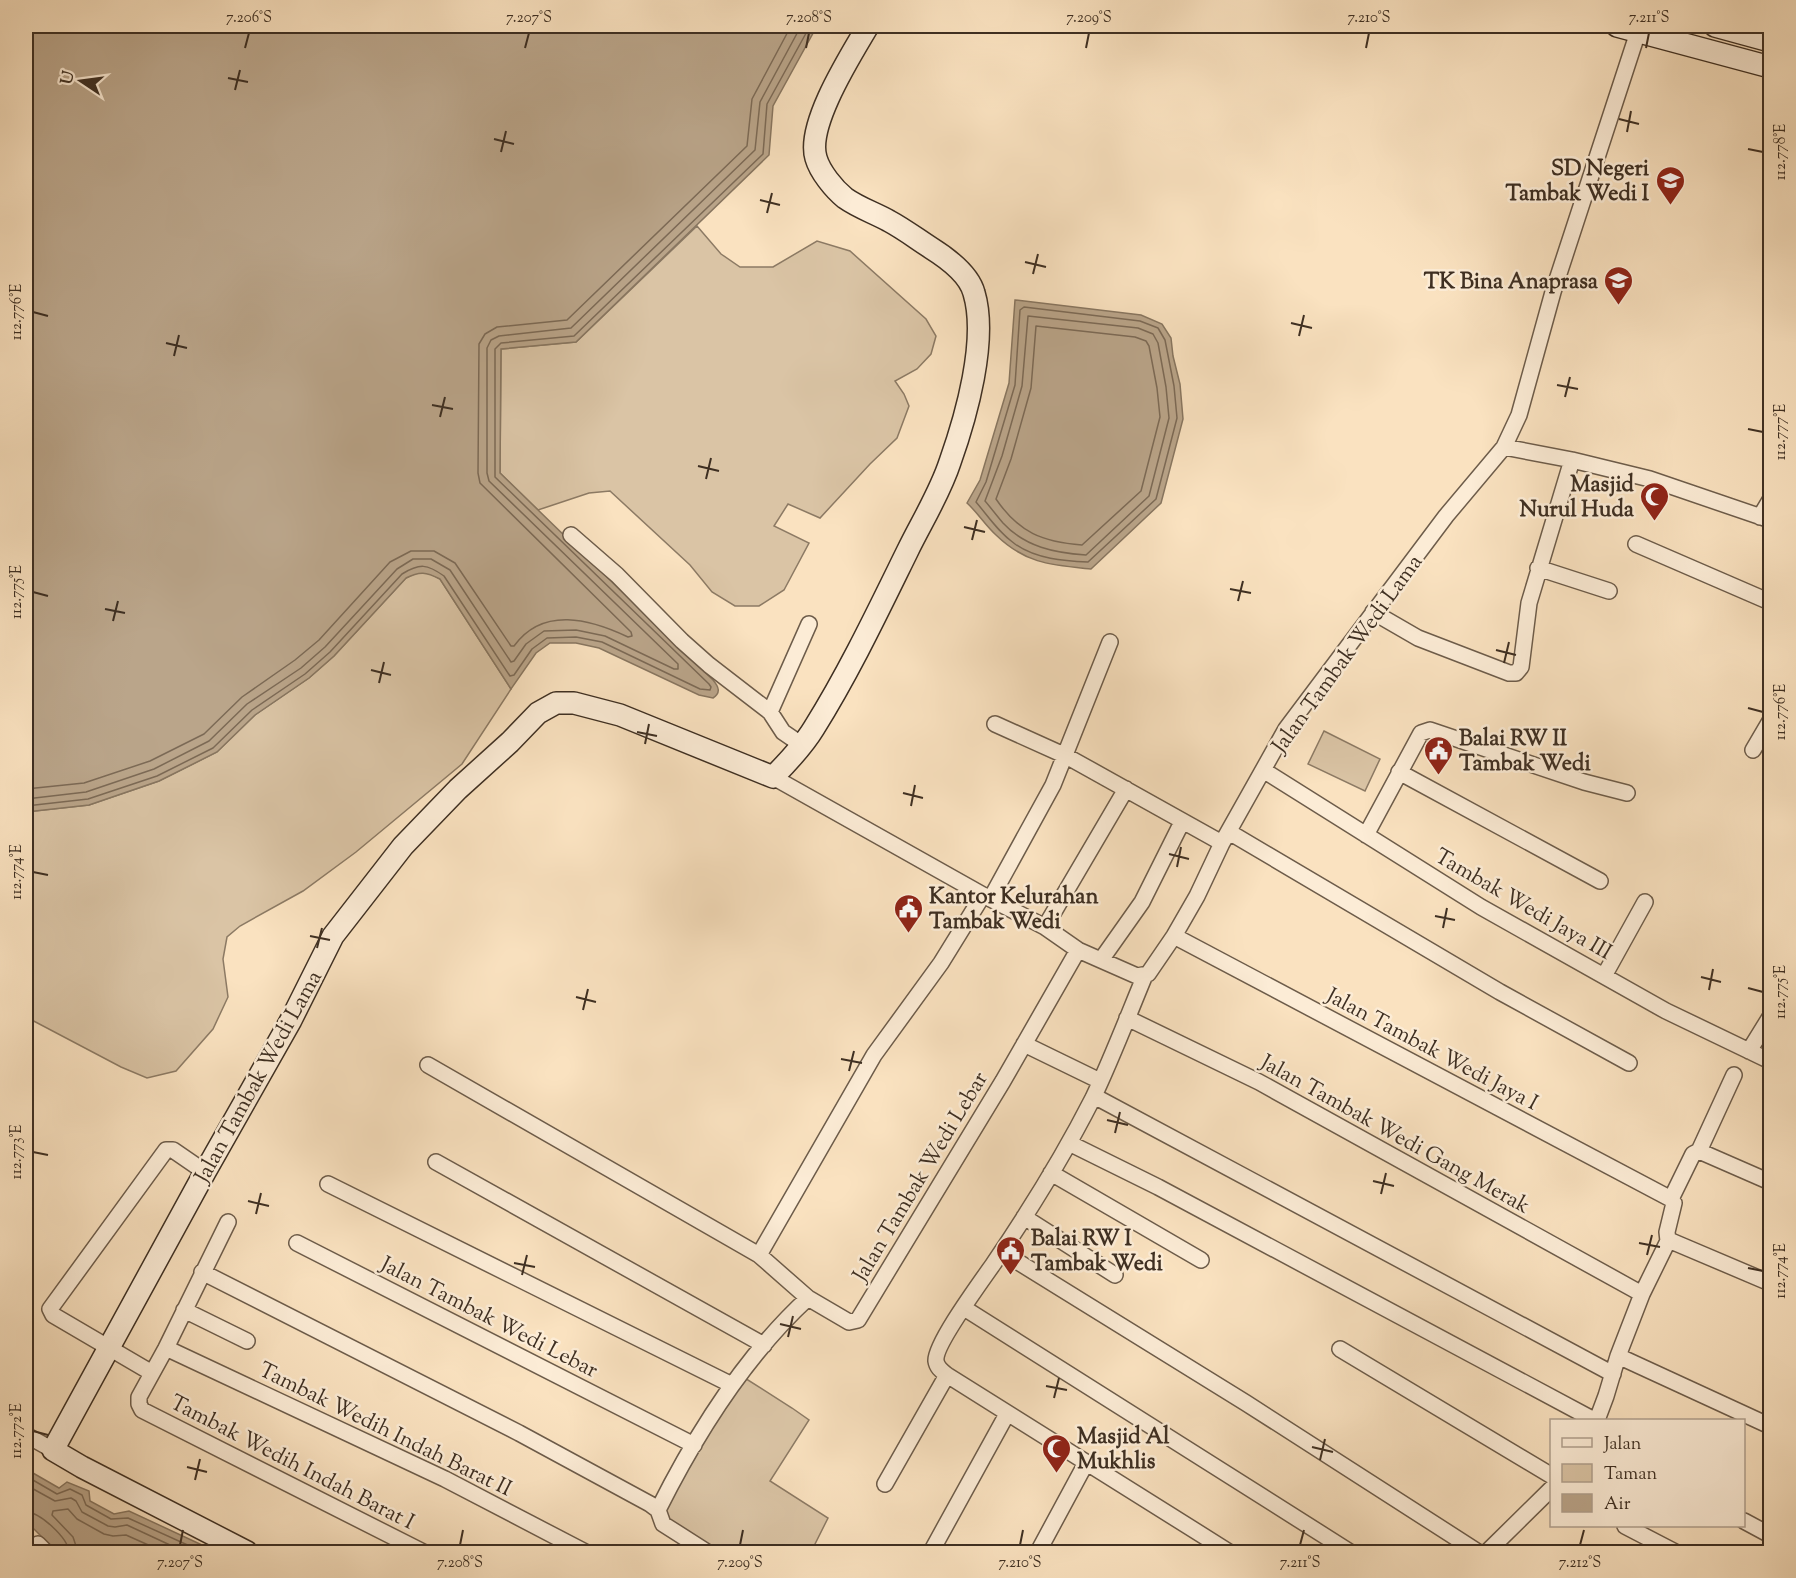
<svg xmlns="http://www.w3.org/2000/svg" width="1796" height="1578" font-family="'Sorts Mill Goudy',serif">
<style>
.green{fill:#dac4a5;stroke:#8c7a64;stroke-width:1.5}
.water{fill:#baa58a;stroke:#887660;stroke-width:1.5}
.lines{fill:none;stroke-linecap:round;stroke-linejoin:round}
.shore{stroke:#7c6a56;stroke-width:1.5}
.street-casing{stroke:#6d5c4a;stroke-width:18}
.secondary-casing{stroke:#3e2f22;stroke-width:24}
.street{stroke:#fcecd6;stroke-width:15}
.secondary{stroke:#fcecd6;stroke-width:21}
.ticks{fill:none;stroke:#3e2f22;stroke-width:2}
.labels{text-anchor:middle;stroke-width:5;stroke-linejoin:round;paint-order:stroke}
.poi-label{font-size:22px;font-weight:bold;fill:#3e2f22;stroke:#fcecd6;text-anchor:start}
.street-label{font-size:22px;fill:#3e2f22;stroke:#fcecd6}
.neatline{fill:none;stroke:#3e2f22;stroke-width:2}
.ticks-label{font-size:15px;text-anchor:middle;fill:#3e2f22}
</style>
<rect width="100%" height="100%" fill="#fae2c0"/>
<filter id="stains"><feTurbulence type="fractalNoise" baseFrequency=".00333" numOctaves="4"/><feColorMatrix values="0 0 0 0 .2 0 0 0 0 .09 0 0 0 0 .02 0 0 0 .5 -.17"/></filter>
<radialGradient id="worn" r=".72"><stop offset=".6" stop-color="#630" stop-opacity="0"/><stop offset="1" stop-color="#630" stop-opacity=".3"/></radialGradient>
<path class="green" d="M 697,226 L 721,254 L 740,267 L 773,267 L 817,241 L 850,251 L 926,319 L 936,336 L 931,354 L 917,369 L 895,381 L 904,394 L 909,406 L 897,438 L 870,464 L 820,518 L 788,504 L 774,526 L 809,543 L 784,590 L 759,606 L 735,606 L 712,592 L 690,565 L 610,491 L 589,493 L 538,510 L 500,473 L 501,349 L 576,342 Z
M 418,572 L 427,572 L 440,579 L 511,689 L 462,764 L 356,852 L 303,891 L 240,926 L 227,937 L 223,959 L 228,997 L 213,1029 L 176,1071 L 147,1078 L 121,1067 L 26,1017 L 26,812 L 89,805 L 159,781 L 217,752 L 255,715 L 309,678 L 334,656 L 406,578 Z
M 1324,731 L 1380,759 L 1365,791 L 1308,764 Z
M 740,1375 L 792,1408 L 809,1420 L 770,1481 L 828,1518 L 811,1552 L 707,1552 L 663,1524 L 663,1501 Z"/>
<path class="water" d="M 26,26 L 817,26 L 773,106 L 769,155 L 576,342 L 501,349 L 500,473 L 713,680 C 719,687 721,693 713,698 L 699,695 L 599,648 L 576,643 L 550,643 L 536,653 L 511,689 L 440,579 C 426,572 420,571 406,578 L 334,656 L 309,678 L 255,715 L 217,752 L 159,781 L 89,805 L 26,812 Z
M 1015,300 L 1141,315 L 1162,324 L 1171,338 L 1173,356 L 1180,384 L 1183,419 L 1161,503 L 1091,569 C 1051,565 1026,564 996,535 C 985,525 978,513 967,503 L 980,480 L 1009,383 Z
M 26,1469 L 59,1488 L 67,1482 L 89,1491 L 90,1501 L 114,1514 L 129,1511 L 217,1552 L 57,1552 L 34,1529 L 26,1524 Z"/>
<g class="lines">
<path class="shore" d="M 1024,307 L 1140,321 L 1158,328 L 1165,340 L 1174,386 L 1177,418 L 1156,499 L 1088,562 C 1064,561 1036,559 1015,544 C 999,533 988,516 976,502 L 986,482 L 1015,385 L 1020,310 Z
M 1028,316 L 1138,328 L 1153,334 L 1158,343 L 1166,387 L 1169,418 L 1149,496 L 1086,555 C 1055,553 1025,547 1003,523 C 997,516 991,508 985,501 L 1002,456 L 1022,386 Z
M 1036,326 L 1135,337 L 1146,341 L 1149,346 L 1157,388 L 1160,417 L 1141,491 L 1082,545 C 1043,542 1019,533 996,499 L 1011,459 L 1031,388 Z
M 26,789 L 84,783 L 150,761 L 204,734 L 242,697 L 295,660 L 319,640 L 390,562 L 411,551 L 434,551 L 455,563 L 511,646 L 514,646 C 543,606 590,619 628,637 L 632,636 L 631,632 L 480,483 L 478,473 L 479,344 L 485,334 L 497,327 L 567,320 L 747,146 L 752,99 L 791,26
M 26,799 L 86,792 L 154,769 L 209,741 L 247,704 L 301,668 L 325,647 L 397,569 L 413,559 L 431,559 L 450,570 L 511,662 L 514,661 L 526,644 L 544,631 L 576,630 L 605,636 L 674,669 L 678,669 L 678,664 L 489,481 L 487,473 L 487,348 L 491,340 L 499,336 L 571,328 L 755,150 L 760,102 L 801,26
M 26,806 L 88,799 L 157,776 L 213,748 L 252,710 L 305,674 L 330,652 L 402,574 C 420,563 427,564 444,576 L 510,676 L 514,675 L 532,649 L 547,638 L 576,637 L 602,642 L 700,689 L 710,690 L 711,687 L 709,684 L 495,477 L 495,349 L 501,343 L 574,336 L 763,154 L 767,104 L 810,26
M 26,1476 L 57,1494 L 70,1489 L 82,1495 L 86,1505 L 111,1519 L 128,1518 L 203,1552
M 26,1485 L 55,1501 L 71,1498 L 76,1501 L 82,1512 L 108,1526 L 115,1527 L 127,1525 L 185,1552
M 26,1512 C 40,1512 68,1538 69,1552
M 78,1552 L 73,1537 L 52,1515 L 53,1511 L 68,1509 L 77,1519 L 104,1534 L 113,1536 L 126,1535 L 164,1552"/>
<defs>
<path id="street" d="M 1504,447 L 1572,460 L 1650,479 L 1770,520
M 1760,517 L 1770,500
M 571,535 L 617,575 L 682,641 L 709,665 L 770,712 L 783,732 L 802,745
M 1636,544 L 1770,602
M 1538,568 L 1609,591
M 1373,612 L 1418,638 L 1509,673 L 1516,673 L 1521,667 L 1529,603 L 1572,460
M 770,712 L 809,624
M 995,724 L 1066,756 L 1222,843
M 1753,750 L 1770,721
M 1263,770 L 1481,907 L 1666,1011 L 1770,1061
M 1399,772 L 1600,881
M 773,777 L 983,895 L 1045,927 L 1078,950 L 1137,976 L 1148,974 L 1174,936 L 1197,896 L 1222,843 L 1286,729 L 1446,516 L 1504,447 L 1519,415 L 1553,292 L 1638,32
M 1229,832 L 1500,992 L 1629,1063
M 1366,835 L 1421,733 L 1430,730 L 1584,782 L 1627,793
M 991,898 L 1053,785 L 1110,642
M 1045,927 L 1126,789
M 1174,936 L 1671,1199
M 1101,960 L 1142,902 L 1182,822
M 1145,975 C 1128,1016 1112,1058 1093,1098 C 1064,1155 1030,1210 994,1263 C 983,1279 934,1345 936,1361 C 937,1368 942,1371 947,1375 L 1229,1552
M 1604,976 L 1645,902
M 1127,1018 L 1259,1082 L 1642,1294
M 1024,1044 L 1100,1081
M 1749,1051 L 1770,1017
M 428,1065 L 759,1255 L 808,1298
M 1094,1096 L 1613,1374
M 1069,1143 L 1158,1187 L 1594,1420
M 1699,1151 L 1770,1182
M 436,1162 L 764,1345
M 1051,1173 L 1201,1260
M 328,1184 L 732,1385
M 1024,1217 L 1115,1275
M 228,1222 L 166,1348 L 139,1397 L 139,1404 L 142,1410 L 423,1552
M 1668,1241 L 1667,1232 L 1674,1203 L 1671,1199 L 1693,1154 L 1699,1151 L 1734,1075
M 1668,1241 L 1671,1241 L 1770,1283
M 297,1243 L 694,1445
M 1002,1252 L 1246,1403 L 1478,1552
M 759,1255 L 874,1055 L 941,963 L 983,895
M 202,1272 L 519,1433 L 650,1504 L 658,1510
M 964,1308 L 1350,1552
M 184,1310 L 247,1341
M 166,1348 L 445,1479 L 585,1552
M 1340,1349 L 1552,1476
M 1618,1356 L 1770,1426
M 152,1373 L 53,1315 L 50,1309 L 166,1150 L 173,1150 L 205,1172
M 1597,1420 L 1606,1396 L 1618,1356 L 1642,1294 L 1668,1241
M 26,1435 L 53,1450
M 885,1484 L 947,1375
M 1744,1521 L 1770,1535
M 1625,1526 L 1675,1552
M 38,1544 L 46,1552
M 707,1552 L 663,1524 L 658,1510 C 696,1434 745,1356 808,1298 L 849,1322 L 858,1320 L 1003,1081 L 1078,950
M 931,1552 L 1007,1414
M 1038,1552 L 1086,1463
M 1487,1552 L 1552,1488"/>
<path id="secondary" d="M 1617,26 L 1770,67
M 1715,26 L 1770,41
M 247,1552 L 82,1467 L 53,1450 L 205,1172 L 291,1020 L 333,936 L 403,846 L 458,789 L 510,742 L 538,713 L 556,703 L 574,703 L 620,715 L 773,777 C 788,762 803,746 814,728 C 849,672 878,611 907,552 C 921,523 940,493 950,462 C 966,417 988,340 974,293 C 969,274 947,258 931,248 C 917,239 904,229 889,221 C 875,213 859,208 845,198 C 834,189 820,172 816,158 C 806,125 851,55 868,26"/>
</defs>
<use href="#street" class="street-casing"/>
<use href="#secondary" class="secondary-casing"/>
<use href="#street" class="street"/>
<use href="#secondary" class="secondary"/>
</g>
<path class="ticks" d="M 245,48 L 249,33M 525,48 L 529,33M 806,48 L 809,33M 1086,48 L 1089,33M 1366,48 L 1369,33M 1646,48 L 1649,33M 228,78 L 248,82M 235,90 L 240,70M 1619,119 L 1639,124M 1627,132 L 1631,111M 494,139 L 514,144M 1748,149 L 1763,152M 501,152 L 506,131M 760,200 L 780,205M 767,213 L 772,193M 1025,262 L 1046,267M 1033,274 L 1038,254M 33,312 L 48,316M 1291,323 L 1312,328M 1299,336 L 1304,315M 166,343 L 187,348M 174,356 L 179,335M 1557,385 L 1578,389M 1565,397 L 1570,377M 432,405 L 453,409M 440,417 L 445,397M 1748,429 L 1763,432M 698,466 L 719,471M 706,479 L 711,458M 964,527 L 985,532M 972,540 L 977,520M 1230,589 L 1251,593M 33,592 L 48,596M 1238,601 L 1243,581M 105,609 L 125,613M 113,621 L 118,601M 1496,650 L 1516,655M 1504,663 L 1509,642M 371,670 L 391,675M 379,683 L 384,662M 1748,708 L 1763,712M 637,732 L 657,736M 645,744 L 649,724M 903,793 L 923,798M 911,806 L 915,785M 1169,854 L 1189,859M 1177,867 L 1181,847M 33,872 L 48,875M 1435,916 L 1455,920M 1443,928 L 1447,908M 310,936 L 330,940M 317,948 L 322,928M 1701,977 L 1721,982M 1748,988 L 1763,992M 1709,990 L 1713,969M 576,997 L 596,1002M 583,1010 L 588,989M 841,1059 L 862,1063M 849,1071 L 854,1051M 1107,1120 L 1128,1125M 1115,1133 L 1120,1112M 33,1152 L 48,1155M 1373,1181 L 1394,1186M 1381,1194 L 1386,1173M 248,1201 L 269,1206M 256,1214 L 261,1193M 1639,1243 L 1660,1247M 1647,1255 L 1652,1235M 514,1263 L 535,1267M 1748,1268 L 1763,1271M 522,1275 L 527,1255M 780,1324 L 801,1329M 788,1337 L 793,1316M 1046,1386 L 1067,1390M 1054,1398 L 1059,1378M 33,1431 L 48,1435M 1312,1447 L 1333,1452M 1320,1460 L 1325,1439M 187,1467 L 207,1472M 195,1480 L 200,1459M 180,1545 L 183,1530M 460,1545 L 463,1530M 740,1545 L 743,1530M 1020,1545 L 1023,1530M 1300,1545 L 1304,1530M 1580,1545 L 1584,1530"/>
<defs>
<symbol id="school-pin" viewBox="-11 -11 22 30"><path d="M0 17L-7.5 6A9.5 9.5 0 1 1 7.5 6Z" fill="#8f2418" stroke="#fcecd6"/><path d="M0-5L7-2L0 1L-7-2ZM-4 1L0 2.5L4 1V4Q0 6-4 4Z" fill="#fff"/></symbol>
<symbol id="mosque-pin" viewBox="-11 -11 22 30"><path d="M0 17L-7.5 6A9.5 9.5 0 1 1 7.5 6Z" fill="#8f2418" stroke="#fcecd6"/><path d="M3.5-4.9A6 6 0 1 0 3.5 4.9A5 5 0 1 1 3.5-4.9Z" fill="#fff"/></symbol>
<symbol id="civic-pin" viewBox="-11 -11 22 30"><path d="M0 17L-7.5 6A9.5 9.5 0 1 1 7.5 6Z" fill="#8f2418" stroke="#fcecd6"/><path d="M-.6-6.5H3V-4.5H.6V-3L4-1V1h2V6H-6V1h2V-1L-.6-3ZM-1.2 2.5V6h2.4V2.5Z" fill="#fff"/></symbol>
</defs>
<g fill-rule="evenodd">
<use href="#school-pin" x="1654" y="164" width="33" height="45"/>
<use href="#school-pin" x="1602" y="264" width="33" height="45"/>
<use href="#mosque-pin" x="1638" y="480" width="33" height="45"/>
<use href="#civic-pin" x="1422" y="734" width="33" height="45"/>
<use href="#civic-pin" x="892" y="892" width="33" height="45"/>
<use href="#civic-pin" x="994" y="1234" width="33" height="45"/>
<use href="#mosque-pin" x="1040" y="1432" width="33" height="45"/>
</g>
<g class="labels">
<g class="poi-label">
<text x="1649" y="175" text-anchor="end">SD Negeri<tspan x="1649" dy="25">Tambak Wedi I</tspan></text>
<text x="1598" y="288" text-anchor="end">TK Bina Anaprasa</text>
<text x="1634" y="491" text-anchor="end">Masjid<tspan x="1634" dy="25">Nurul Huda</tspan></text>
<text x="1459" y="745">Balai RW II<tspan x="1459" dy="25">Tambak Wedi</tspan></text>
<text x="929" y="903">Kantor Kelurahan<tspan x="929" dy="25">Tambak Wedi</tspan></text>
<text x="1031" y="1245">Balai RW I<tspan x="1031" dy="25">Tambak Wedi</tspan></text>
<text x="1077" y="1443">Masjid Al<tspan x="1077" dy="25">Mukhlis</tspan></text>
</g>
<g class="street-label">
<text transform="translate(1346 653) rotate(-54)" y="8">Jalan Tambak Wedi Lama</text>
<text transform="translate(1524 903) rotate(30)" y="8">Tambak Wedi Jaya III</text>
<text transform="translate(1433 1048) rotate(28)" y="8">Jalan Tambak Wedi Jaya I</text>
<text transform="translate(257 1076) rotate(-61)" y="8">Jalan Tambak Wedi Lama</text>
<text transform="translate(1396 1133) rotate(29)" y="8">Jalan Tambak Wedi Gang Merak</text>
<text transform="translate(919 1176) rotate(-59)" y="8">Jalan Tambak Wedi Lebar</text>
<text transform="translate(490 1316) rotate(27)" y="8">Jalan Tambak Wedi Lebar</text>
<text transform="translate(386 1428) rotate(26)" y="8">Tambak Wedih Indah Barat II</text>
<text transform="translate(293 1461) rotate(27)" y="8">Tambak Wedih Indah Barat I</text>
</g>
</g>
<rect width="1796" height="1578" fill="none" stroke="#fae2c0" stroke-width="66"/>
<rect x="1550" y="1419" width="195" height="108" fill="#fcecd6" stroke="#b0a08e" stroke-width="1.5"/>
<rect x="1562" y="1438" width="30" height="9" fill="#fcecd6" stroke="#b0a08e" stroke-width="1.5"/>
<text x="1604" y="1449" font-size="18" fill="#3e2f22">Jalan</text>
<rect x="1562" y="1464" width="30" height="18" fill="#dac4a5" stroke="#b0a08e" stroke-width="1.5"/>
<text x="1604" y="1479" font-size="18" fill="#3e2f22">Taman</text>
<rect x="1562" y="1494" width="30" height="18" fill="#baa58a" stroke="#b0a08e" stroke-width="1.5"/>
<text x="1604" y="1509" font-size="18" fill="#3e2f22">Air</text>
<g transform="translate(81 81) rotate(283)" stroke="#fcecd6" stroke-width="4.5" paint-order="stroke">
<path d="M0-4.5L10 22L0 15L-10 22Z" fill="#3e2f22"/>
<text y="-9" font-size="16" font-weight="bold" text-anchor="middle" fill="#3e2f22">U</text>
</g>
<rect x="33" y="33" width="1730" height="1512" class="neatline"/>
<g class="ticks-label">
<text x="249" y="22">7.206°S</text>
<text x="529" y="22">7.207°S</text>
<text x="809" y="22">7.208°S</text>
<text x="1089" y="22">7.209°S</text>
<text x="1369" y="22">7.210°S</text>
<text x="1649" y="22">7.211°S</text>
<text transform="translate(1780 152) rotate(-90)" y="5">112.778°E</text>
<text transform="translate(16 312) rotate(-90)" y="5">112.776°E</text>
<text transform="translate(1780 432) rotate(-90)" y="5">112.777°E</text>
<text transform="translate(16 592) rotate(-90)" y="5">112.775°E</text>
<text transform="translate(1780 712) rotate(-90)" y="5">112.776°E</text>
<text transform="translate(16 872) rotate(-90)" y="5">112.774°E</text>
<text transform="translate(1780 992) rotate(-90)" y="5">112.775°E</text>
<text transform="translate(16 1152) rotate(-90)" y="5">112.773°E</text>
<text transform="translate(1780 1271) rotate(-90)" y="5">112.774°E</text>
<text transform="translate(16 1431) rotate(-90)" y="5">112.772°E</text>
<text x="180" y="1567">7.207°S</text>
<text x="460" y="1567">7.208°S</text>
<text x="740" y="1567">7.209°S</text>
<text x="1020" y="1567">7.210°S</text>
<text x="1300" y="1567">7.211°S</text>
<text x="1580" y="1567">7.212°S</text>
</g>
<rect width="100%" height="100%" filter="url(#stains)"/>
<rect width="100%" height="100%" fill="url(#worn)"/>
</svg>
